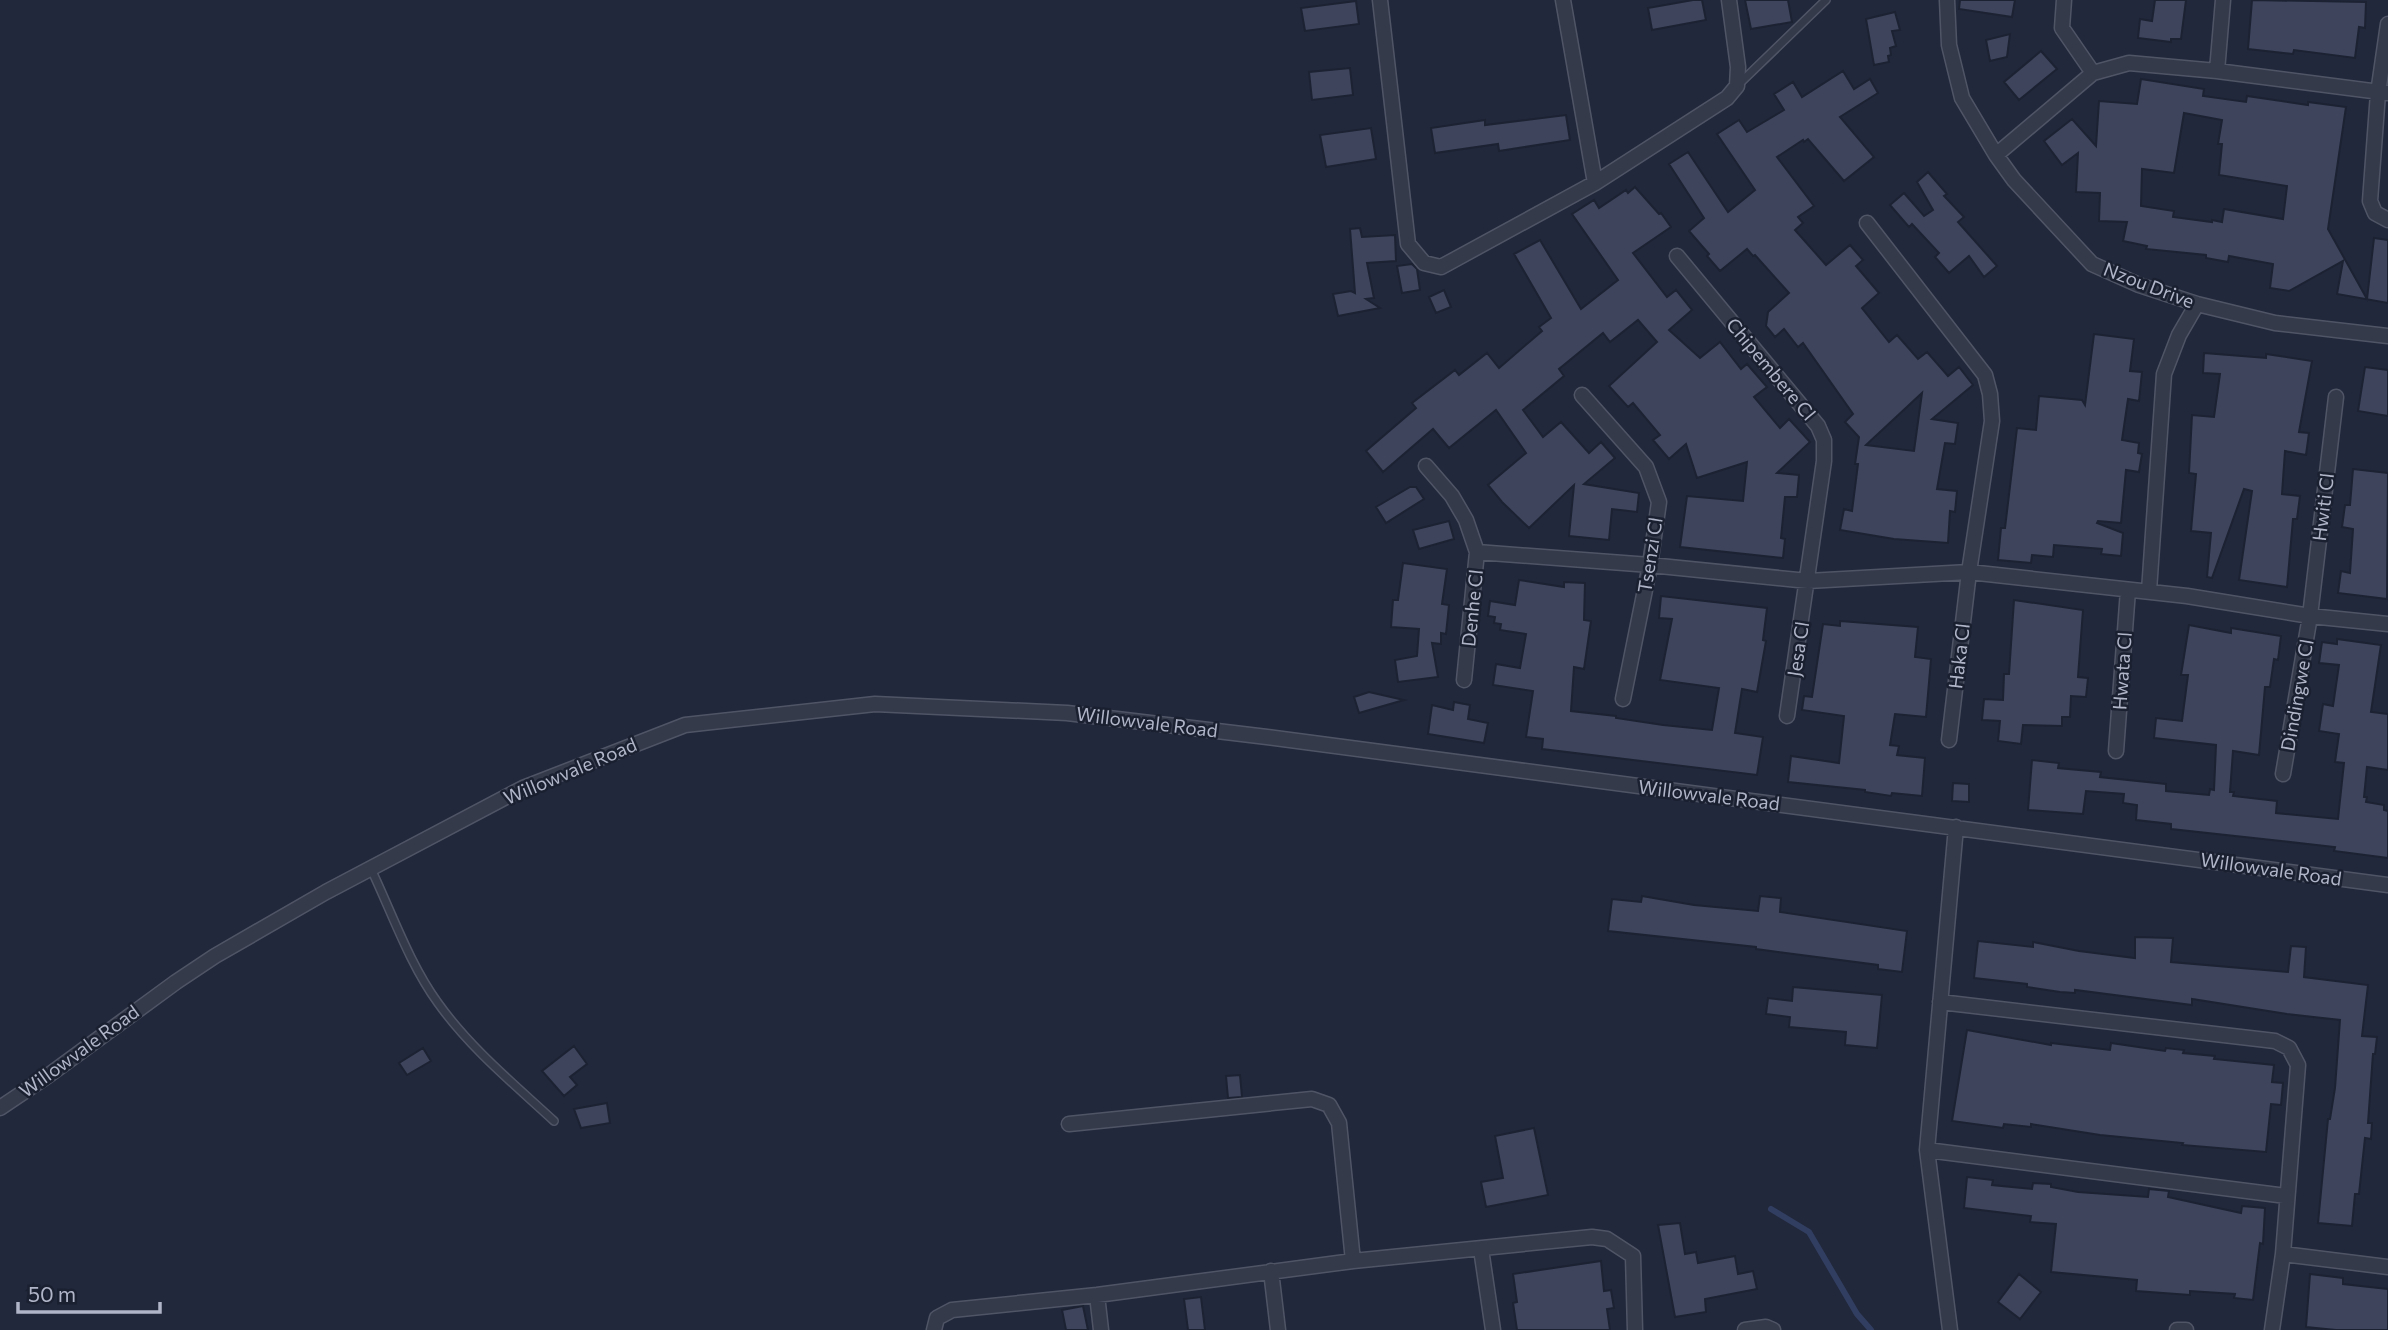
<svg xmlns="http://www.w3.org/2000/svg" width="2388" height="1330" font-family="Commissioner,sans-serif">
<style>
.lines{fill:none;stroke-linecap:round;stroke-linejoin:round}
.stream{stroke:#323e61;stroke-width:6}
.building{fill:#3d445c;stroke:#1c2232;stroke-width:2;fill-rule:evenodd}
.lane-casing{stroke:#505566;stroke-width:10}
.street-casing{stroke:#505566;stroke-width:17}
.lane{stroke:#353a4b;stroke-width:7}
.street{stroke:#353a4b;stroke-width:14}
.labels{text-anchor:middle;stroke-width:5;stroke-linejoin:round;paint-order:stroke}
.street-label{font-size:19px;fill:#b0b5c7;stroke:#1a2030}
</style>
<rect width="100%" height="100%" fill="#21283b"/>
<g class="lines">
<path class="stream" d="M 1771,1209 L 1809,1232 L 1857,1314 L 1871,1330"/>
</g>
<path class="building" d="M 1693,0 L 1702,0 L 1706,20 L 1652,30 L 1648,8 Z
M 1745,0 L 1788,0 L 1792,22 L 1751,29 Z
M 1960,0 L 2015,0 L 2012,17 L 1959,9 Z
M 2155,0 L 2186,0 L 2181,39 L 2171,39 L 2171,42 L 2138,38 L 2140,19 L 2152,21 Z
M 2252,0 L 2366,2 L 2365,28 L 2359,27 L 2355,58 L 2294,50 L 2293,54 L 2248,49 Z
M 1356,1 L 1359,24 L 1305,31 L 1301,8 Z
M 1895,12 L 1900,30 L 1892,31 L 1896,46 L 1890,48 L 1891,55 L 1888,56 L 1889,62 L 1874,65 L 1866,19 Z
M 2010,34 L 2007,57 L 1990,61 L 1986,40 Z
M 2041,51 L 2057,69 L 2019,100 L 2004,82 Z
M 1350,68 L 1353,95 L 1312,100 L 1309,72 Z
M 1843,71 L 1854,89 L 1870,79 L 1878,93 L 1840,117 L 1874,157 L 1844,181 L 1808,139 L 1804,142 L 1803,140 L 1777,157 L 1814,206 L 1798,217 L 1803,223 L 1795,230 L 1826,265 L 1850,245 L 1863,260 L 1856,266 L 1879,293 L 1862,308 L 1889,342 L 1897,335 L 1918,359 L 1927,352 L 1948,376 L 1959,367 L 1973,385 L 1932,419 L 1958,423 L 1955,444 L 1945,443 L 1937,489 L 1957,491 L 1955,512 L 1950,511 L 1948,543 L 1894,539 L 1840,530 L 1844,509 L 1852,511 L 1858,464 L 1855,464 L 1859,437 L 1845,422 L 1853,414 L 1803,343 L 1798,347 L 1784,329 L 1775,337 L 1766,326 L 1768,312 L 1789,293 L 1755,255 L 1753,256 L 1747,249 L 1720,271 L 1707,256 L 1709,254 L 1689,231 L 1704,218 L 1669,164 L 1688,152 L 1728,212 L 1755,190 L 1717,134 L 1739,120 L 1747,132 L 1784,110 L 1774,94 L 1793,82 L 1802,97 ZM 1922,393 L 1914,451 L 1866,445 Z
M 2141,79 L 2204,89 L 2203,96 L 2246,102 L 2247,96 L 2308,105 L 2308,102 L 2346,107 L 2328,229 L 2367,299 L 2374,238 L 2388,240 L 2388,303 L 2337,294 L 2343,261 L 2289,291 L 2270,288 L 2273,264 L 2229,256 L 2228,262 L 2206,258 L 2206,255 L 2146,249 L 2147,246 L 2123,241 L 2127,222 L 2099,221 L 2100,193 L 2076,192 L 2078,153 L 2062,165 L 2044,141 L 2072,119 L 2096,146 L 2099,101 L 2137,104 ZM 2184,113 L 2222,120 L 2218,144 L 2222,144 L 2219,175 L 2287,186 L 2283,219 L 2224,209 L 2222,222 L 2212,220 L 2212,222 L 2173,217 L 2174,211 L 2141,206 L 2142,169 L 2174,173 Z
M 1566,115 L 1570,140 L 1499,151 L 1498,144 L 1435,153 L 1431,128 L 1485,120 L 1485,125 Z
M 1371,128 L 1376,159 L 1326,167 L 1320,135 Z
M 1928,172 L 1947,194 L 1944,196 L 1964,217 L 1958,222 L 1997,266 L 1984,277 L 1969,256 L 1949,273 L 1935,257 L 1939,253 L 1912,224 L 1909,227 L 1890,205 L 1904,193 L 1924,216 L 1933,210 L 1917,182 Z
M 1635,187 L 1659,214 L 1661,213 L 1671,227 L 1633,253 L 1667,297 L 1676,290 L 1692,310 L 1669,330 L 1700,358 L 1720,342 L 1741,369 L 1747,364 L 1767,387 L 1754,397 L 1780,428 L 1789,419 L 1810,442 L 1777,473 L 1799,475 L 1797,497 L 1785,497 L 1781,538 L 1785,539 L 1783,558 L 1680,547 L 1687,496 L 1743,501 L 1747,462 L 1697,478 L 1686,444 L 1669,459 L 1653,440 L 1660,435 L 1633,403 L 1628,407 L 1609,386 L 1657,342 L 1638,320 L 1610,342 L 1603,333 L 1559,369 L 1564,376 L 1523,410 L 1543,437 L 1561,422 L 1589,453 L 1601,442 L 1615,458 L 1584,484 L 1639,493 L 1637,512 L 1612,509 L 1609,540 L 1569,536 L 1574,485 L 1529,528 L 1502,502 L 1488,485 L 1526,453 L 1496,410 L 1449,448 L 1433,429 L 1383,472 L 1366,451 L 1416,408 L 1412,403 L 1455,370 L 1459,375 L 1487,353 L 1499,368 L 1542,331 L 1539,327 L 1551,318 L 1514,254 L 1540,240 L 1581,309 L 1618,280 L 1572,214 L 1594,200 L 1599,208 L 1626,190 L 1628,193 Z
M 1360,228 L 1362,237 L 1395,235 L 1396,261 L 1367,263 L 1374,298 L 1366,299 L 1380,308 L 1338,316 L 1333,294 L 1351,291 L 1355,293 L 1350,229 Z
M 1412,264 L 1417,269 L 1420,290 L 1402,293 L 1397,266 Z
M 1444,290 L 1451,307 L 1436,313 L 1429,297 Z
M 2094,334 L 2134,339 L 2130,371 L 2142,372 L 2139,401 L 2128,399 L 2122,440 L 2139,443 L 2138,453 L 2142,454 L 2139,472 L 2126,470 L 2121,523 L 2098,521 L 2097,523 L 2123,533 L 2121,556 L 2101,554 L 2102,549 L 2054,545 L 2053,557 L 2032,555 L 2031,563 L 1998,560 L 2001,528 L 2005,528 L 2017,428 L 2036,430 L 2039,396 L 2082,400 L 2085,405 Z
M 2204,353 L 2266,358 L 2266,354 L 2312,361 L 2299,432 L 2309,433 L 2306,455 L 2285,451 L 2282,494 L 2300,496 L 2297,519 L 2293,519 L 2287,587 L 2239,580 L 2252,491 L 2244,489 L 2212,578 L 2207,577 L 2211,533 L 2191,531 L 2196,474 L 2189,473 L 2192,415 L 2214,417 L 2220,374 L 2203,373 Z
M 2365,367 L 2388,370 L 2388,416 L 2358,411 Z
M 2353,469 L 2388,473 L 2387,599 L 2338,593 L 2341,571 L 2350,573 L 2353,529 L 2342,527 L 2345,505 L 2350,505 Z
M 1410,487 L 1416,487 L 1424,499 L 1386,523 L 1376,507 Z
M 1449,521 L 1454,539 L 1419,549 L 1413,530 Z
M 1403,563 L 1447,569 L 1442,604 L 1449,605 L 1446,634 L 1441,633 L 1441,644 L 1432,643 L 1438,677 L 1398,682 L 1395,660 L 1417,656 L 1419,629 L 1391,627 L 1393,600 L 1398,600 Z
M 1519,580 L 1564,587 L 1564,582 L 1585,583 L 1584,620 L 1591,621 L 1584,669 L 1574,667 L 1571,711 L 1616,716 L 1616,718 L 1663,725 L 1712,730 L 1719,688 L 1660,680 L 1672,619 L 1659,618 L 1661,596 L 1767,608 L 1763,640 L 1766,641 L 1757,692 L 1742,689 L 1735,733 L 1763,737 L 1757,775 L 1542,749 L 1543,739 L 1526,737 L 1533,691 L 1493,685 L 1496,664 L 1520,668 L 1526,634 L 1500,630 L 1501,624 L 1494,623 L 1495,617 L 1488,616 L 1490,601 L 1515,605 Z
M 2014,600 L 2083,610 L 2078,677 L 2088,678 L 2086,697 L 2071,696 L 2070,717 L 2062,717 L 2062,726 L 2023,725 L 2021,744 L 1998,741 L 2000,721 L 1982,720 L 1984,699 L 2003,700 L 2004,674 L 2009,674 Z
M 1840,621 L 1918,627 L 1915,657 L 1931,659 L 1926,717 L 1895,714 L 1890,745 L 1899,746 L 1897,755 L 1925,758 L 1922,796 L 1892,793 L 1891,796 L 1865,792 L 1865,790 L 1788,782 L 1791,756 L 1839,763 L 1844,716 L 1802,710 L 1804,696 L 1812,697 L 1823,624 L 1840,626 Z
M 2189,625 L 2231,633 L 2231,628 L 2281,636 L 2278,660 L 2274,659 L 2270,687 L 2265,687 L 2259,755 L 2233,751 L 2230,792 L 2234,792 L 2233,796 L 2277,801 L 2276,813 L 2338,819 L 2344,763 L 2335,762 L 2339,734 L 2319,731 L 2323,704 L 2333,706 L 2339,665 L 2319,663 L 2322,642 L 2337,644 L 2337,639 L 2381,645 L 2371,712 L 2388,714 L 2388,770 L 2367,767 L 2364,797 L 2367,797 L 2366,802 L 2384,805 L 2384,810 L 2388,811 L 2388,858 L 2334,851 L 2335,847 L 2171,829 L 2171,824 L 2136,820 L 2137,805 L 2123,803 L 2124,794 L 2086,791 L 2083,814 L 2028,810 L 2032,760 L 2059,763 L 2058,768 L 2101,772 L 2100,777 L 2166,784 L 2166,791 L 2209,795 L 2210,789 L 2214,790 L 2216,745 L 2154,738 L 2156,718 L 2182,721 L 2188,675 L 2181,675 Z
M 1369,692 L 1404,700 L 1359,713 L 1354,697 Z
M 1454,702 L 1470,705 L 1468,719 L 1488,723 L 1484,743 L 1428,734 L 1432,705 L 1453,710 Z
M 1953,783 L 1969,784 L 1969,802 L 1952,801 Z
M 1642,896 L 1694,905 L 1758,911 L 1760,896 L 1781,898 L 1780,912 L 1907,931 L 1902,972 L 1878,969 L 1878,965 L 1756,949 L 1756,947 L 1608,931 L 1612,899 L 1641,902 Z
M 2135,937 L 2173,938 L 2171,962 L 2288,972 L 2291,946 L 2306,947 L 2304,977 L 2368,985 L 2362,1036 L 2377,1037 L 2375,1054 L 2373,1054 L 2368,1123 L 2372,1123 L 2371,1139 L 2365,1138 L 2359,1194 L 2355,1194 L 2352,1226 L 2318,1223 L 2328,1119 L 2330,1119 L 2335,1088 L 2340,1020 L 2287,1014 L 2192,999 L 2192,1005 L 2075,990 L 2075,993 L 2060,992 L 2027,987 L 2027,984 L 1974,978 L 1978,941 L 2033,947 L 2033,942 L 2079,951 L 2135,958 Z
M 1793,987 L 1882,995 L 1877,1048 L 1845,1045 L 1846,1032 L 1789,1027 L 1790,1017 L 1766,1014 L 1768,998 L 1792,1001 Z
M 1967,1030 L 2051,1045 L 2051,1043 L 2110,1050 L 2111,1043 L 2165,1051 L 2166,1048 L 2184,1050 L 2183,1053 L 2215,1056 L 2214,1059 L 2274,1065 L 2272,1082 L 2283,1083 L 2281,1105 L 2271,1104 L 2266,1152 L 2182,1145 L 2183,1143 L 2100,1135 L 2031,1124 L 2031,1127 L 2004,1124 L 2003,1128 L 1952,1121 Z
M 574,1046 L 587,1064 L 570,1077 L 577,1085 L 564,1096 L 542,1071 Z
M 423,1048 L 431,1061 L 407,1075 L 399,1063 Z
M 1240,1075 L 1242,1097 L 1228,1098 L 1226,1076 Z
M 607,1103 L 610,1123 L 581,1128 L 574,1109 Z
M 1534,1128 L 1548,1195 L 1486,1207 L 1481,1182 L 1503,1178 L 1495,1136 Z
M 1967,1177 L 1993,1180 L 1992,1185 L 2032,1189 L 2033,1183 L 2051,1184 L 2051,1187 L 2078,1192 L 2148,1197 L 2149,1189 L 2169,1191 L 2168,1197 L 2241,1213 L 2242,1206 L 2265,1208 L 2263,1244 L 2260,1243 L 2253,1300 L 2234,1298 L 2235,1294 L 2190,1291 L 2190,1295 L 2136,1291 L 2137,1280 L 2051,1272 L 2056,1224 L 2030,1222 L 2031,1216 L 1964,1208 Z
M 1680,1223 L 1685,1254 L 1696,1252 L 1698,1263 L 1735,1256 L 1738,1274 L 1753,1271 L 1757,1289 L 1705,1299 L 1706,1312 L 1675,1317 L 1658,1225 Z
M 1601,1261 L 1604,1291 L 1611,1290 L 1614,1308 L 1607,1309 L 1610,1330 L 1517,1330 L 1513,1303 L 1517,1302 L 1513,1274 Z
M 2019,1274 L 2041,1292 L 2020,1319 L 1998,1302 Z
M 2310,1274 L 2343,1278 L 2343,1284 L 2388,1289 L 2388,1330 L 2336,1330 L 2306,1327 Z
M 1201,1297 L 1205,1330 L 1188,1330 L 1184,1299 Z
M 1083,1306 L 1088,1330 L 1066,1330 L 1062,1310 Z"/>
<g class="lines">
<defs>
<path id="lane" d="M 1738,85 L 1826,0
M 371,869 C 392,913 409,963 438,1003 C 470,1048 514,1084 554,1121"/>
<path id="street" d="M 1380,0 L 1408,244 L 1424,263 L 1441,267 L 1595,183 L 1727,98 L 1737,86 L 1738,67 L 1729,0
M 1563,0 L 1595,183
M 1947,0 L 1949,45 L 1962,98 L 1996,155 L 2014,180 L 2092,264 L 2139,285 L 2197,304 L 2275,323 L 2388,336
M 2064,0 L 2062,28 L 2093,73
M 2388,24 L 2378,93 L 2370,201 L 2375,213 L 2388,220
M 2217,71 L 2223,0
M 1996,155 L 2093,73 L 2129,63 L 2217,71 L 2388,93
M 1867,223 L 1985,375 L 1990,394 L 1992,421 L 1969,572 L 1949,740
M 1677,256 L 1818,426 L 1824,440 L 1824,461 L 1787,716
M 1582,395 L 1646,467 L 1659,502 L 1650,565 L 1623,699
M 1426,466 L 1452,496 L 1466,520 L 1477,552 L 1464,680
M 1477,552 L 1650,565 L 1808,581 L 1969,572 L 2187,596 L 2310,616 L 2388,624
M 2149,591 L 2164,374 L 2179,335 L 2197,304
M 2116,751 L 2128,590
M 2283,774 L 2310,616 L 2336,397
M 1940,1002 L 2275,1041 L 2289,1048 L 2298,1065 L 2283,1254 L 2272,1330
M 0,1108 L 49,1075 L 176,982 L 215,956 L 326,892 L 523,788 L 685,725 L 875,704 L 1067,713 L 1267,737 L 2388,885
M 1069,1124 L 1312,1099 L 1329,1105 L 1339,1123 L 1353,1261
M 1927,1150 L 2286,1196
M 1481,1249 L 1493,1330
M 2283,1254 L 2388,1267
M 1271,1271 L 1278,1330
M 1097,1295 L 1101,1330
M 934,1330 L 937,1318 L 952,1310 L 1097,1295 L 1353,1261 L 1592,1237 L 1607,1239 L 1633,1256 L 1635,1330
M 1745,1330 L 1766,1327 L 1773,1330
M 1950,1330 L 1927,1150 L 1956,827
M 2177,1330 L 2186,1330"/>
</defs>
<use href="#lane" class="lane-casing"/>
<use href="#street" class="street-casing"/>
<use href="#lane" class="lane"/>
<use href="#street" class="street"/>
</g>
<g class="labels">
<g class="street-label">
<text transform="translate(2149 285) rotate(21)" y="7">Nzou Drive</text>
<text transform="translate(1771 369) rotate(50)" y="7">Chipembere Cl</text>
<text transform="translate(2323 507) rotate(-83)" y="7">Hwiti Cl</text>
<text transform="translate(1650 555) rotate(-81)" y="7">Tsenzi Cl</text>
<text transform="translate(1472 608) rotate(-84)" y="7">Denhe Cl</text>
<text transform="translate(1798 649) rotate(-81)" y="7">Jesa Cl</text>
<text transform="translate(1959 656) rotate(-83)" y="7">Haka Cl</text>
<text transform="translate(2122 671) rotate(-86)" y="7">Hwata Cl</text>
<text transform="translate(2297 695) rotate(-80)" y="7">Dindingwe Cl</text>
<text transform="translate(1147 722) rotate(7)" y="7">Willowvale Road</text>
<text transform="translate(570 771) rotate(-23)" y="7">Willowvale Road</text>
<text transform="translate(1709 795) rotate(7)" y="7">Willowvale Road</text>
<text transform="translate(2271 869) rotate(8)" y="7">Willowvale Road</text>
<text transform="translate(79 1051) rotate(-36)" y="7">Willowvale Road</text>
</g>
</g>
<path d="M18 1302v10h142v-10" fill="none" stroke="#b0b5c7" stroke-width="3.5"/>
<text x="28" y="1302" font-size="21" fill="#b0b5c7" stroke="#1a2030" stroke-width="5" paint-order="stroke">50 m</text>
</svg>
